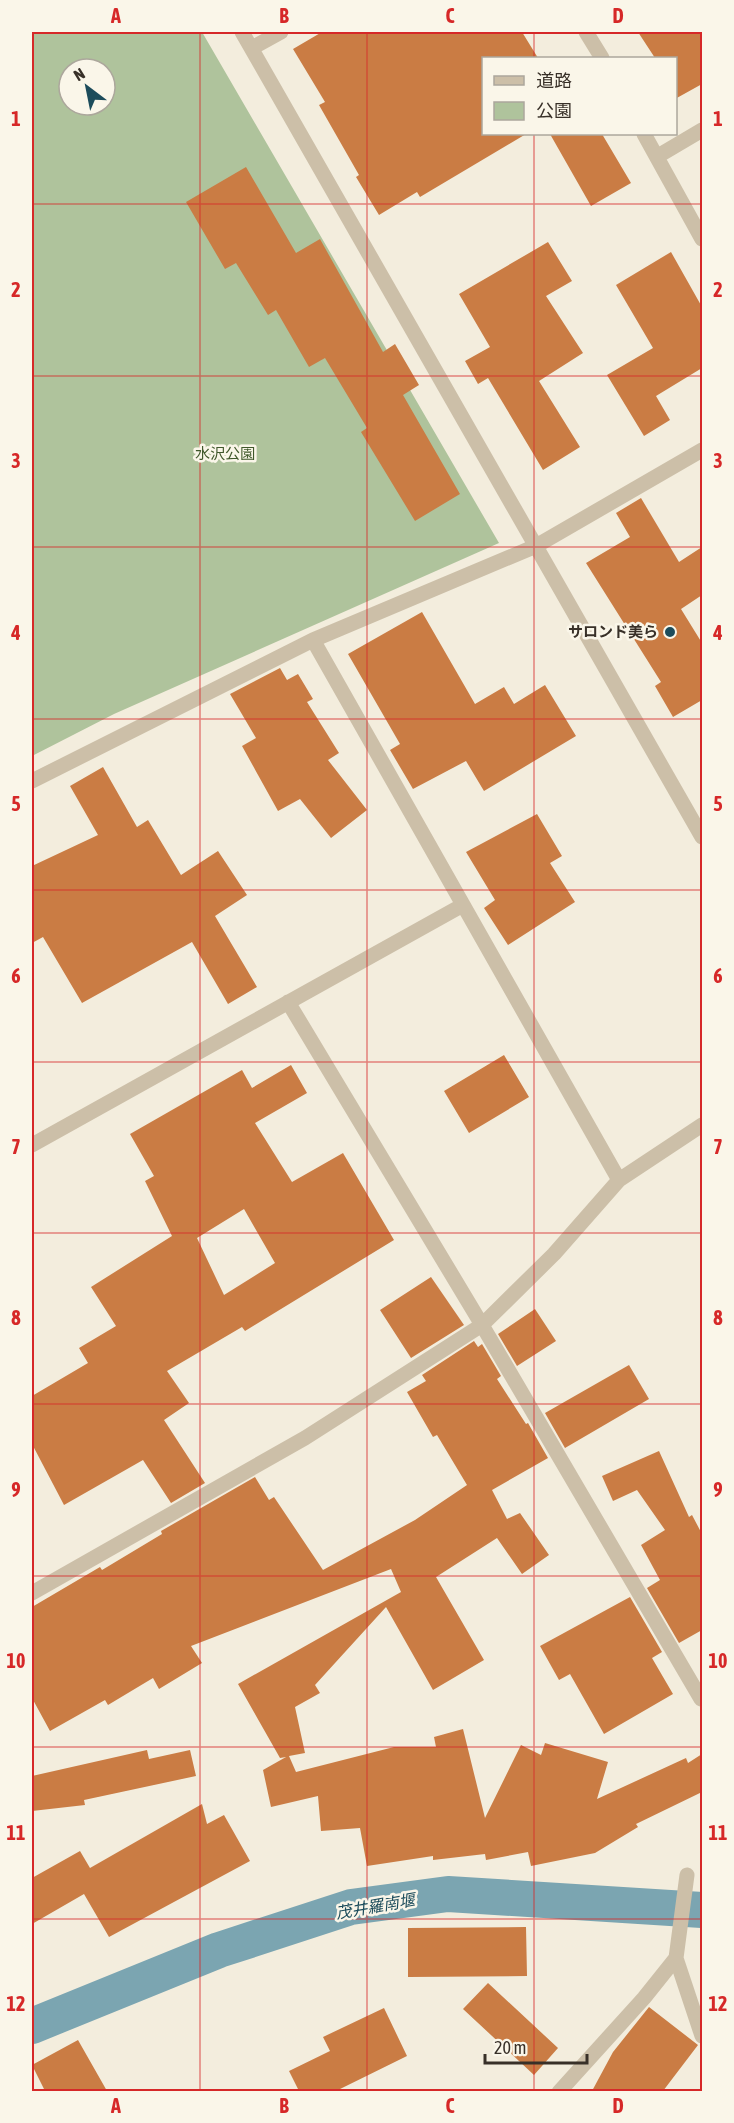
<svg xmlns="http://www.w3.org/2000/svg" width="734" height="2123" font-family="'Asap Condensed','Noto Sans JP',sans-serif">
<style>
.green{fill:#afc39c;fill-rule:evenodd}
.lines{fill:none;stroke-linecap:round;stroke-linejoin:round}
.canal{stroke:#7ba5b1;stroke-width:36}
.building{fill:#ca7c44;fill-rule:evenodd}
.minor{stroke:#ccbfa8;stroke-width:15}
.grid{fill:none;stroke:#d62828;stroke-width:1.5;stroke-opacity:0.55}
.poi-dot{fill:#1c4c5b;stroke:#faf6e9;stroke-width:2}
.labels{text-anchor:middle;stroke-width:5;stroke-linejoin:round;paint-order:stroke}
.park-label{font-size:15px;fill:#40582b;stroke:#faf6e9}
.poi-label{font-size:15px;font-weight:bold;fill:#383028;stroke:#faf6e9;text-anchor:end}
.water-label{font-size:16px;font-style:italic;fill:#1c4c5b;stroke:#faf6e9}
.neatline{fill:none;stroke:#d62828;stroke-width:2}
.grid-label{font-size:20px;text-anchor:middle;font-weight:bold;fill:#d62828}
</style>
<rect width="100%" height="100%" fill="#f3eddd"/>
<path class="green" d="M 32,32 L 202,32 L 499,543 L 114,714 L 32,756 ZM 69,69 L 105,69 L 105,105 L 69,105 Z"/>
<g class="lines">
<path class="canal" d="M 32,2026 L 219,1950 L 351,1907 L 448,1894 L 702,1910"/>
</g>
<path class="building" d="M 322,32 L 522,32 L 538,58 L 483,58 L 483,134 L 526,134 L 420,197 L 417,192 L 379,215 L 356,177 L 359,175 L 319,105 L 325,102 L 293,49 Z
M 638,32 L 702,32 L 702,84 L 675,99 L 675,58 L 655,58 Z
M 550,134 L 602,134 L 631,183 L 591,206 Z
M 246,167 L 296,253 L 320,239 L 383,352 L 395,344 L 419,385 L 403,395 L 460,494 L 415,521 L 361,432 L 367,428 L 325,358 L 309,367 L 276,310 L 268,315 L 236,263 L 225,269 L 186,202 Z
M 548,242 L 572,281 L 546,296 L 583,353 L 539,381 L 580,447 L 543,470 L 488,378 L 478,384 L 465,361 L 490,347 L 459,294 Z
M 671,252 L 702,307 L 702,368 L 656,396 L 670,420 L 644,436 L 607,375 L 653,348 L 616,285 Z
M 641,498 L 679,562 L 702,547 L 702,595 L 681,609 L 702,643 L 702,700 L 673,717 L 655,686 L 661,682 L 586,563 L 630,537 L 616,513 Z
M 422,612 L 475,704 L 504,687 L 514,704 L 545,685 L 576,736 L 484,791 L 466,761 L 413,789 L 390,750 L 400,744 L 348,654 Z
M 280,668 L 287,680 L 298,674 L 313,699 L 307,702 L 339,753 L 328,760 L 367,810 L 331,838 L 300,799 L 278,811 L 242,746 L 256,738 L 230,694 Z
M 103,767 L 137,827 L 148,820 L 181,875 L 218,851 L 247,895 L 215,916 L 257,987 L 228,1004 L 192,942 L 82,1003 L 43,937 L 32,943 L 32,866 L 98,835 L 70,786 Z
M 537,814 L 562,856 L 550,863 L 575,902 L 508,945 L 484,908 L 495,900 L 466,852 Z
M 504,1055 L 529,1097 L 469,1133 L 444,1091 Z
M 291,1065 L 307,1093 L 255,1123 L 292,1182 L 343,1153 L 394,1240 L 245,1331 L 242,1327 L 167,1371 L 189,1403 L 164,1420 L 205,1483 L 171,1503 L 143,1460 L 64,1505 L 32,1444 L 32,1396 L 88,1363 L 79,1348 L 116,1326 L 91,1287 L 172,1236 L 145,1181 L 154,1176 L 130,1134 L 242,1070 L 252,1088 ZM 244,1209 L 275,1263 L 224,1295 L 197,1238 Z
M 431,1277 L 464,1325 L 411,1358 L 380,1310 Z
M 535,1309 L 556,1341 L 517,1366 L 498,1334 Z
M 474,1341 L 478,1347 L 482,1344 L 501,1376 L 497,1379 L 526,1424 L 528,1423 L 548,1458 L 492,1490 L 507,1519 L 520,1513 L 549,1555 L 522,1574 L 497,1538 L 436,1577 L 484,1660 L 433,1690 L 386,1607 L 315,1685 L 320,1693 L 295,1707 L 305,1753 L 289,1756 L 296,1772 L 394,1747 L 436,1747 L 434,1737 L 463,1729 L 485,1818 L 521,1745 L 541,1755 L 545,1743 L 608,1762 L 597,1799 L 686,1758 L 688,1763 L 702,1754 L 702,1792 L 636,1824 L 638,1827 L 595,1853 L 531,1866 L 528,1852 L 486,1860 L 485,1854 L 433,1860 L 433,1856 L 367,1866 L 360,1828 L 321,1831 L 318,1796 L 271,1807 L 263,1770 L 286,1757 L 280,1758 L 238,1684 L 401,1592 L 391,1569 L 191,1646 L 202,1663 L 159,1689 L 153,1678 L 108,1705 L 105,1700 L 50,1731 L 32,1698 L 32,1607 L 100,1567 L 102,1570 L 162,1534 L 161,1531 L 255,1477 L 269,1500 L 274,1497 L 323,1570 L 415,1520 L 467,1485 L 437,1435 L 433,1437 L 407,1392 L 426,1381 L 422,1375 Z
M 629,1365 L 649,1399 L 565,1448 L 545,1413 Z
M 659,1451 L 689,1517 L 692,1515 L 702,1534 L 702,1630 L 679,1643 L 647,1588 L 660,1580 L 641,1545 L 665,1530 L 637,1490 L 613,1501 L 602,1476 Z
M 630,1597 L 662,1652 L 652,1658 L 673,1694 L 604,1734 L 570,1674 L 559,1680 L 540,1646 Z
M 147,1750 L 149,1759 L 190,1750 L 196,1776 L 84,1800 L 85,1805 L 32,1811 L 32,1776 Z
M 202,1804 L 207,1824 L 224,1815 L 250,1861 L 109,1937 L 84,1894 L 32,1924 L 32,1878 L 80,1851 L 90,1868 Z
M 526,1927 L 527,1976 L 408,1977 L 408,1928 Z
M 488,1983 L 558,2048 L 534,2075 L 463,2009 Z
M 649,2007 L 698,2045 L 663,2091 L 592,2091 L 613,2052 Z
M 384,2008 L 407,2056 L 336,2091 L 299,2091 L 289,2071 L 330,2051 L 323,2037 Z
M 78,2040 L 107,2091 L 45,2091 L 32,2065 Z"/>
<g class="lines">
<path class="minor" d="M 242,32 L 702,837
M 586,32 L 602,58
M 252,48 L 281,32
M 644,134 L 702,239
M 658,156 L 702,130
M 313,640 L 619,1180
M 32,781 L 313,640 L 536,546 L 702,450
M 288,1002 L 482,1325 L 701,1699
M 32,1145 L 463,905
M 32,1593 L 305,1438 L 482,1325 L 554,1254 L 619,1180 L 702,1125
M 676,1958 L 702,2036
M 559,2092 L 644,1998 L 676,1958 L 687,1875"/>
</g>
<path class="grid" d="M 200,32 L 200,2092M 367,32 L 367,2092M 534,32 L 534,58M 534,134 L 534,2092M 32,204 L 702,204M 32,376 L 702,376M 32,547 L 702,547M 32,719 L 702,719M 32,890 L 702,890M 32,1062 L 702,1062M 32,1233 L 702,1233M 32,1404 L 702,1404M 32,1576 L 702,1576M 32,1747 L 702,1747M 32,1919 L 702,1919"/>
<circle class="poi-dot" cx="670" cy="632" r="6"/>
<g class="labels">
<g class="park-label">
<text x="225" y="459">水沢公園</text>
</g>
<g class="poi-label">
<text x="658" y="637">サロンド美ら</text>
</g>
<g class="water-label">
<text transform="translate(375 1906) rotate(-10)" y="6">茂井羅南堰</text>
</g>
</g>
<rect width="734" height="2123" fill="none" stroke="#faf6e9" stroke-width="66"/>
<rect x="482" y="57" width="195" height="78" fill="#faf6e9" stroke="#aca79c" stroke-width="1.5"/>
<rect x="494" y="76" width="30" height="9" fill="#ccbfa8" stroke="#aca79c" stroke-width="1.5"/>
<text x="536" y="87" font-size="18" fill="#383028">道路</text>
<rect x="494" y="102" width="30" height="18" fill="#afc39c" stroke="#aca79c" stroke-width="1.5"/>
<text x="536" y="117" font-size="18" fill="#383028">公園</text>
<g transform="translate(87 87) rotate(328)"><circle r="28" fill="#faf6e9" stroke="#aca79c" stroke-width="1.5"/>
<path d="M0-4.5L10 22L0 15L-10 22Z" fill="#1c4c5b"/>
<text y="-9" font-size="16" font-weight="bold" text-anchor="middle" fill="#383028">N</text>
</g>
<path d="M485 2054v9h102v-9" fill="none" stroke="#383028" stroke-width="3"/>
<text x="494" y="2054" font-size="18" fill="#383028" stroke="#faf6e9" stroke-width="4.5" paint-order="stroke">20 m</text>
<rect x="33" y="33" width="668" height="2057" class="neatline"/>
<g class="grid-label">
<text x="116" y="23">A</text>
<text x="284" y="23">B</text>
<text x="450" y="23">C</text>
<text x="618" y="23">D</text>
<text x="16" y="126">1</text>
<text x="718" y="126">1</text>
<text x="16" y="297">2</text>
<text x="718" y="297">2</text>
<text x="16" y="468">3</text>
<text x="718" y="468">3</text>
<text x="16" y="640">4</text>
<text x="718" y="640">4</text>
<text x="16" y="811">5</text>
<text x="718" y="811">5</text>
<text x="16" y="983">6</text>
<text x="718" y="983">6</text>
<text x="16" y="1154">7</text>
<text x="718" y="1154">7</text>
<text x="16" y="1325">8</text>
<text x="718" y="1325">8</text>
<text x="16" y="1497">9</text>
<text x="718" y="1497">9</text>
<text x="16" y="1668">10</text>
<text x="718" y="1668">10</text>
<text x="16" y="1840">11</text>
<text x="718" y="1840">11</text>
<text x="16" y="2011">12</text>
<text x="718" y="2011">12</text>
<text x="116" y="2113">A</text>
<text x="284" y="2113">B</text>
<text x="450" y="2113">C</text>
<text x="618" y="2113">D</text>
</g>
</svg>
